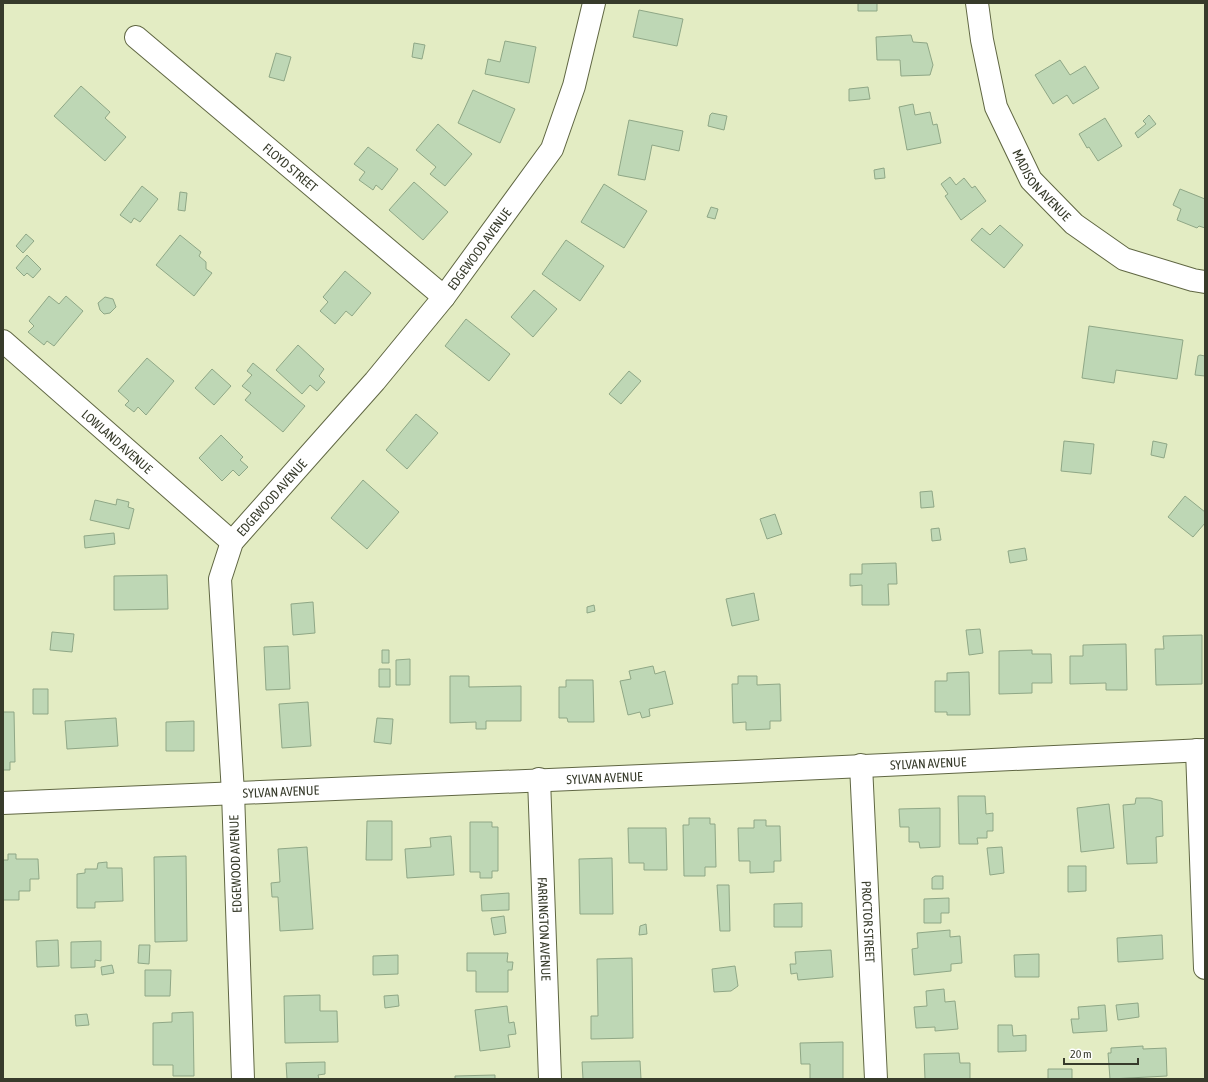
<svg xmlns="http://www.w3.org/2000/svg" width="1208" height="1082" font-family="'Asap Condensed',sans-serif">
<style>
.building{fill:#bed7b5;stroke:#8fa786}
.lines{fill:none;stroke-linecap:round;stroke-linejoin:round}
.minor-casing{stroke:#606743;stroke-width:24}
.minor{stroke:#fff;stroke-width:22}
.labels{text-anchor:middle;stroke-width:3.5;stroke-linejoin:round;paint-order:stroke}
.street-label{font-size:13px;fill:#373b2b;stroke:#fff}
</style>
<rect width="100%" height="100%" fill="#e3ecc3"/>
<path class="building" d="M 858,3 L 877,3 L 877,11 L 858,11 Z
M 639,10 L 683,19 L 677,46 L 633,37 Z
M 911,35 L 913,42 L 927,43 L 933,65 L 930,75 L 901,76 L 900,60 L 877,60 L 876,37 Z
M 505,41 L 536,47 L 529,83 L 485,74 L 488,59 L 500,62 Z
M 414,43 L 425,45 L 422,59 L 412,57 Z
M 276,53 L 291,57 L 284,81 L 269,77 Z
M 1060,60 L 1070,75 L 1085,66 L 1099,88 L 1073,104 L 1067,95 L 1053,104 L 1035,75 Z
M 81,86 L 110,112 L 105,118 L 126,137 L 105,161 L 54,116 Z
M 868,87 L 870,99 L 849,101 L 849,89 Z
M 473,90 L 515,109 L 500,143 L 458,123 Z
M 913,104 L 915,115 L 930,112 L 933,125 L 937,124 L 941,143 L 907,150 L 899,107 Z
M 712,113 L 727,116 L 724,130 L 708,126 L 710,115 Z
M 1149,115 L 1156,124 L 1138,138 L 1135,133 L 1146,124 L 1143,121 Z
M 1105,118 L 1122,146 L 1098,161 L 1089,147 L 1087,148 L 1079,134 Z
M 629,120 L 683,131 L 679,151 L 652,145 L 645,180 L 618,175 Z
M 438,124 L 472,154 L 445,186 L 430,174 L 436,167 L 416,150 Z
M 368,147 L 398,169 L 382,190 L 376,185 L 373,190 L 359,180 L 365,172 L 354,164 Z
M 884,168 L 885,178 L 875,179 L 874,170 Z
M 950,177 L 956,185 L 964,178 L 972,188 L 975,186 L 986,201 L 961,220 L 945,196 L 948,194 L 941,184 Z
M 414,182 L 448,212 L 423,240 L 389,210 Z
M 604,184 L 647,211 L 624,248 L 581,222 Z
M 142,186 L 158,199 L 140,222 L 134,218 L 131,223 L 120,215 Z
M 1180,189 L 1205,199 L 1205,228 L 1199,226 L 1197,228 L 1177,220 L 1181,209 L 1173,205 Z
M 180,192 L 187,193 L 185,211 L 178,210 Z
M 711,207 L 718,209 L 715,219 L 707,217 Z
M 1000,225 L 1023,245 L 1004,268 L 971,240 L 982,228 L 990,235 Z
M 26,234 L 34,241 L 23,253 L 16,246 Z
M 180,235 L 201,252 L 199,256 L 206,262 L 206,269 L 212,273 L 194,296 L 156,265 Z
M 566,240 L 604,266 L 580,301 L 542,274 Z
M 27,255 L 41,269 L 33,278 L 27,273 L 24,276 L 16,268 Z
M 345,271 L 371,293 L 352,316 L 346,311 L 335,324 L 320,311 L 328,302 L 323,297 Z
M 534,290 L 557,309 L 533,337 L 511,317 Z
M 49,296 L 59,304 L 66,296 L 83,311 L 54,346 L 47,341 L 44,345 L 28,332 L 34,326 L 29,321 Z
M 105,297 L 113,299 L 116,307 L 110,313 L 104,314 L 100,310 L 98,303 Z
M 466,319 L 510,354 L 489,381 L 445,346 Z
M 1089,326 L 1183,340 L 1177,379 L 1116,370 L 1114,383 L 1082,378 Z
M 298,345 L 324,369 L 319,376 L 325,382 L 317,391 L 310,385 L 302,394 L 276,370 Z
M 1200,355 L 1205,356 L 1205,376 L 1195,375 L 1198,356 Z
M 147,358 L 174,381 L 146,415 L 138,407 L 134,412 L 125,405 L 129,401 L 118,391 Z
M 253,363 L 305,406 L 283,432 L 245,400 L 251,393 L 242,386 L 252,375 L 247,371 Z
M 212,369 L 231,386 L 214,405 L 195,388 Z
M 629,371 L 641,381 L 621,404 L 609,394 Z
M 416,414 L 438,433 L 407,469 L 386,450 Z
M 221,435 L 243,457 L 240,460 L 248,467 L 239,476 L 233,470 L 222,481 L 199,458 Z
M 1064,441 L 1094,444 L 1091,474 L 1061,471 Z
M 1153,441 L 1167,444 L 1164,458 L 1151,455 Z
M 363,480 L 399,512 L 367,549 L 331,518 Z
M 932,491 L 934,507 L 921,508 L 920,492 Z
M 1185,496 L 1205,512 L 1205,523 L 1193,537 L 1168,517 Z
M 117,499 L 129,502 L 128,507 L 134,509 L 129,529 L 90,520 L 95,500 L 116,505 Z
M 775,514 L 782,534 L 767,539 L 760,519 Z
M 939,528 L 941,540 L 932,541 L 931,529 Z
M 114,533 L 115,544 L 85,548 L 84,536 Z
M 1025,548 L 1027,560 L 1010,563 L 1008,551 Z
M 896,563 L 897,584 L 888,584 L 889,605 L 862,605 L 862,585 L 850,586 L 850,574 L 862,574 L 862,564 Z
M 167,575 L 168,609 L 114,610 L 114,576 Z
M 754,593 L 759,620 L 732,626 L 726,599 Z
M 313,602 L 315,633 L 293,635 L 291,604 Z
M 594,605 L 595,611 L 587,613 L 587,607 Z
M 980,629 L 983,653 L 969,655 L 966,630 Z
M 52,632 L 74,634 L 72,652 L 50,650 Z
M 1202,635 L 1202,684 L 1156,685 L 1155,649 L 1164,649 L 1163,636 Z
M 1126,644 L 1127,690 L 1106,690 L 1106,683 L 1070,684 L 1070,656 L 1083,656 L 1083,645 Z
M 288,646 L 290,689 L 266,690 L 264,647 Z
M 382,650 L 389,650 L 389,663 L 382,663 Z
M 1032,650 L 1032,654 L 1051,654 L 1052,683 L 1032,683 L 1032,693 L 999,694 L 999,651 Z
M 410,659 L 410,685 L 396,685 L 396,660 Z
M 653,666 L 655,674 L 665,671 L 673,704 L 649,709 L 650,716 L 642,718 L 640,712 L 628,715 L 620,681 L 631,679 L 629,671 Z
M 379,669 L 390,669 L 390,687 L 379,687 Z
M 969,672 L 970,715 L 947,715 L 947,712 L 935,712 L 935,681 L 947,681 L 947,673 Z
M 450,676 L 469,676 L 469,687 L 521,686 L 521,721 L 486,721 L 486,729 L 476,729 L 476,722 L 450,723 Z
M 738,676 L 757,676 L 757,685 L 780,684 L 781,721 L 770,721 L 770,729 L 746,730 L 746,722 L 733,723 L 732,684 L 738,684 Z
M 566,680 L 593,680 L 594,722 L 568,722 L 567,718 L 559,718 L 559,687 L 566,687 Z
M 33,689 L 48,689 L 48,714 L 33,714 Z
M 308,702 L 311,746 L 282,748 L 279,704 Z
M 3,712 L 14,712 L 15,762 L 10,762 L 10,770 L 3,770 Z
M 116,718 L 118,746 L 67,749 L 65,721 Z
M 377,718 L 393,719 L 391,744 L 374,742 Z
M 194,721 L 194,751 L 166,751 L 166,722 Z
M 958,796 L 985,796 L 986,814 L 993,813 L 993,831 L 987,831 L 987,838 L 977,838 L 978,844 L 959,844 Z
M 1136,798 L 1150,798 L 1162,801 L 1163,836 L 1156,837 L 1157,863 L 1127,864 L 1123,805 L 1135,804 Z
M 1109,804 L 1114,848 L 1081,852 L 1077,808 Z
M 940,808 L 940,847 L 920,848 L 919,842 L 909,842 L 909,827 L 900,827 L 899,809 Z
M 689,818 L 710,818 L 710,824 L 715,824 L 716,867 L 705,867 L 705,876 L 684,876 L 683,825 L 689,825 Z
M 754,820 L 766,820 L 766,826 L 780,826 L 781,861 L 774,861 L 774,872 L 750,873 L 750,861 L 739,861 L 738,828 L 754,828 Z
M 367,821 L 392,821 L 392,860 L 366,860 Z
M 470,822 L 492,822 L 492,827 L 498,827 L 498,871 L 492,871 L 492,878 L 480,878 L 480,872 L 470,872 Z
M 628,828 L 666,828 L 667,870 L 644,870 L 644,863 L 629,863 Z
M 451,836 L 454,875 L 407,878 L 405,849 L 431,847 L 430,838 Z
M 307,847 L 313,929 L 280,931 L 278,897 L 272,897 L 271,883 L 280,882 L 278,849 Z
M 1002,847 L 1004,873 L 990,875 L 987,848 Z
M 8,854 L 16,854 L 16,859 L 38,859 L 39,879 L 30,879 L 30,891 L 19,891 L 19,900 L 3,900 L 3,860 L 8,860 Z
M 186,856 L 187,941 L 155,942 L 154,857 Z
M 612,858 L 613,914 L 580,914 L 579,859 Z
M 107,862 L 107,868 L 122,868 L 123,901 L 95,902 L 95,908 L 77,908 L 77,874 L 85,873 L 85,869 L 97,869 L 98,863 Z
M 1068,866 L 1086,866 L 1086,891 L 1068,892 Z
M 935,876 L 943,876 L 943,889 L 932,889 L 932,878 Z
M 717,885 L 729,885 L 730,931 L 720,931 Z
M 509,893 L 509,910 L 482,911 L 481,895 Z
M 949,898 L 949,913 L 941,913 L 941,923 L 924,923 L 924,899 Z
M 802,903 L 802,927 L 774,927 L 774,904 Z
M 504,916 L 506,933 L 494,935 L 491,918 Z
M 646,924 L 647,934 L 639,935 L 640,926 Z
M 950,930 L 950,937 L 960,936 L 962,963 L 951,964 L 951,971 L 914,975 L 912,949 L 918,948 L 917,933 Z
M 1162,935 L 1163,959 L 1118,962 L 1117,938 Z
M 58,940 L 59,966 L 37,967 L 36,941 Z
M 101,941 L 101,961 L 95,960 L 95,967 L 71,968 L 71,942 Z
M 139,945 L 150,945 L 149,964 L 138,963 Z
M 831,950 L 833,977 L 798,980 L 797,973 L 791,974 L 790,964 L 796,964 L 795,952 Z
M 467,953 L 508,953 L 507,962 L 513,962 L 512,970 L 508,970 L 508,992 L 476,992 L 476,971 L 467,971 Z
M 1039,954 L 1039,977 L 1015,977 L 1014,955 Z
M 398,955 L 398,974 L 373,975 L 373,956 Z
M 632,958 L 633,1038 L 591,1039 L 591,1016 L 598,1016 L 597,959 Z
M 112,965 L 114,973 L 102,975 L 101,967 Z
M 735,966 L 738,986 L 731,991 L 714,992 L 712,969 Z
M 145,970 L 171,970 L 170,996 L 145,996 Z
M 944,989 L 945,1002 L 955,1001 L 958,1029 L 935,1031 L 935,1027 L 916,1028 L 914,1007 L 927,1006 L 926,991 Z
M 320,995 L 320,1011 L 337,1011 L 338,1042 L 285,1043 L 284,996 Z
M 398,995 L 399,1006 L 385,1008 L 384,996 Z
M 1138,1003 L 1139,1017 L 1118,1020 L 1116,1005 Z
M 1105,1005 L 1107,1031 L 1073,1033 L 1071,1019 L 1079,1019 L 1078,1007 Z
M 507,1006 L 509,1023 L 514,1022 L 516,1034 L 508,1035 L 510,1047 L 480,1051 L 475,1010 Z
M 193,1012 L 194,1076 L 173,1076 L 173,1065 L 153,1065 L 153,1023 L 172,1022 L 172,1013 Z
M 87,1014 L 89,1025 L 76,1026 L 75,1015 Z
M 998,1025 L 1012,1025 L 1013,1036 L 1026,1035 L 1026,1051 L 998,1052 Z
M 843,1042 L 843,1079 L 810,1079 L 810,1064 L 801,1064 L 800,1043 Z
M 1143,1046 L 1143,1049 L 1166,1048 L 1167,1076 L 1110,1079 L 1108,1053 L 1111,1053 L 1111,1048 Z
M 959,1053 L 960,1063 L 970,1063 L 970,1079 L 925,1079 L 924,1054 Z
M 640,1061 L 641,1079 L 583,1079 L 582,1062 Z
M 325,1062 L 325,1074 L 318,1075 L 319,1079 L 287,1079 L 286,1063 Z
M 1048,1069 L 1072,1069 L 1072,1079 L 1048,1079 Z
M 495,1075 L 495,1079 L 455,1079 L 455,1076 Z"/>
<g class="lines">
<defs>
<g id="minor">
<path id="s1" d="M 977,3 L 982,40 L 996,107 L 1031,180 L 1074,224 L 1124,259 L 1193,280 L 1205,282"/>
<path id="s2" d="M 136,37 L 444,297"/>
<path id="s3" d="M 3,341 L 232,542"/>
<path d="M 1197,750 L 1205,968"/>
<path id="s4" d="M 861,765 L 876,1079"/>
<path id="s5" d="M 539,779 L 550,1079"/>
<path id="s6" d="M 3,803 L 736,772 L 1205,750"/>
<path id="s7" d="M 243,1079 L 233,793 L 220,579 L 232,542 L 375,381 L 444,297 L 552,149 L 574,86 L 594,3"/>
</g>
</defs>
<use href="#minor" class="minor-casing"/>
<use href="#minor" class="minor"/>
</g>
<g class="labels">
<g class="street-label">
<text dy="5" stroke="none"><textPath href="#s2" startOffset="202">FLOYD STREET</textPath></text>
<text dy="5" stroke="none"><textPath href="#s1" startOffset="197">MADISON AVENUE</textPath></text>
<text dy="5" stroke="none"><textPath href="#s7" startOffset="923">EDGEWOOD AVENUE</textPath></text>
<text dy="5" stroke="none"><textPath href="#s3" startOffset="152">LOWLAND AVENUE</textPath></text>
<text dy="5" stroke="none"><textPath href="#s7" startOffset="599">EDGEWOOD AVENUE</textPath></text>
<text dy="5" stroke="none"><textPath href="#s6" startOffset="926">SYLVAN AVENUE</textPath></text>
<text dy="5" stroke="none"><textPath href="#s6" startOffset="602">SYLVAN AVENUE</textPath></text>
<text dy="5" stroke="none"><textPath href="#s6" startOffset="278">SYLVAN AVENUE</textPath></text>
<text transform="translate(235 864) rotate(-92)" y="5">EDGEWOOD AVENUE</text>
<text dy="5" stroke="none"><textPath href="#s4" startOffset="157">PROCTOR STREET</textPath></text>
<text dy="5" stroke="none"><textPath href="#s5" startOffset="150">FARRINGTON AVENUE</textPath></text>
</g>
</g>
<rect width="1208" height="1082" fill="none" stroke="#373b2b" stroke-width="8"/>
<path d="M1064 1058v6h74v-6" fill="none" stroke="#373b2b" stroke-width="2"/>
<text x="1070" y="1058" font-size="12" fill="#373b2b" stroke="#ffffff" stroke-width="3" paint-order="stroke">20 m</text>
</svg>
